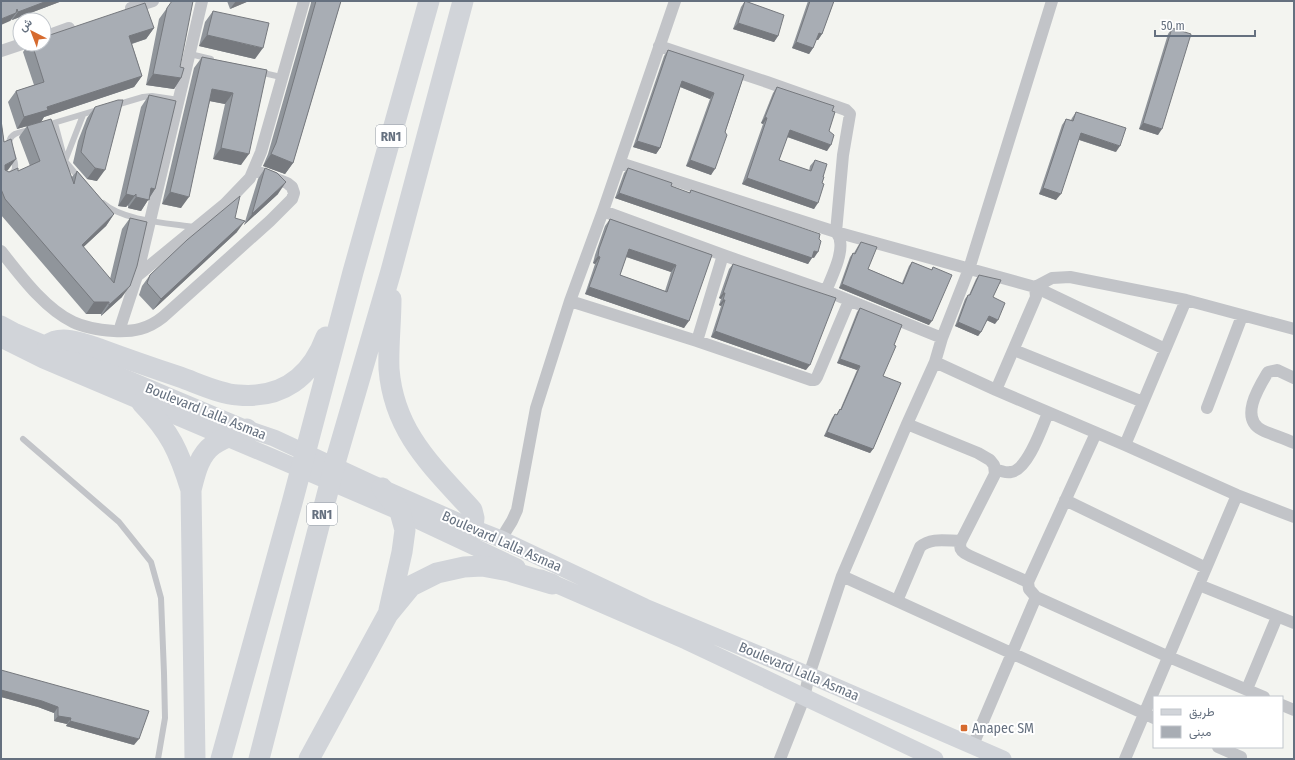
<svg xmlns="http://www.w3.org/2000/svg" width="1295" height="760" font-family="'Fira Sans Condensed',Vazirmatn,sans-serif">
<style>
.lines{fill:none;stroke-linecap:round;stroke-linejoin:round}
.service{stroke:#c2c4c8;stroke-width:6}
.minor{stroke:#c2c4c8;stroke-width:12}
.secondary{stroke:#d1d4d9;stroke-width:17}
.trunk{stroke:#d1d4d9;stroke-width:21}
.wall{fill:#90959b;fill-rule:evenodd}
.shaded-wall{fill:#76797e}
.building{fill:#a8adb4;stroke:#76797e;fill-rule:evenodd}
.poi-dot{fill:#d66a2e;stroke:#fff;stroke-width:1.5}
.labels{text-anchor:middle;stroke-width:4;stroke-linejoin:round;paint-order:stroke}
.shield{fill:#fff;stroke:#939ba5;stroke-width:1}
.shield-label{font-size:13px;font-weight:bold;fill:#65707f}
.street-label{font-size:14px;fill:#65707f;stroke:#fff}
.poi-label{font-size:14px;fill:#65707f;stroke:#fff;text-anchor:start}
</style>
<rect width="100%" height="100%" fill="#f3f4f0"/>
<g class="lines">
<path class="service" d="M 190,54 L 211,59
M 259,72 L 281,77
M 116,105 L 143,97 L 152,96 L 179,100
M 55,123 L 65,161 L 80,179
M 47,125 L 97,110
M 65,161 L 83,115
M 1,179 C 6,177 11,175 14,171 C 20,160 0,142 15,134 C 19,132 25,131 30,130
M 103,203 C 123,221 168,223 195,227
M 23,439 L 119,522 L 151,562 L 161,598 L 164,673 L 165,718 L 158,759"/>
<path class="minor" d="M 131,8 L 153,1
M 44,37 L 69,28
M 659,46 L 767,82 L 846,110 L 850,114 L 843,155 L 836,232 C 838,235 840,238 840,241 C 843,255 831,278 826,291
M 1,51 L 22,44
M 620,163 L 836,232 L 1035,287 L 1165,349
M 603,211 L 723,255 L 826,291 L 942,338
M 1,251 C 20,275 44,308 73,322 C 85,328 101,330 114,331 C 134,332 148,329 163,317 L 270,221 L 292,199 L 294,193 L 292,187 L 287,183 L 254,170
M 137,276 L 225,204 L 250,178 L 261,152 L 304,1
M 570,301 L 697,341 L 811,380 L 815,380 L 817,377 L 849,301
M 119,331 L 137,276 L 202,1
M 697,341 L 723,255
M 1014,350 L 1143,402
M 935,362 L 996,390 L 1125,445 L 1237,495 L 1294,517
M 1294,378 L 1277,370 L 1268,372 C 1259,387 1239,418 1262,430 C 1272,435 1284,438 1294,443
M 996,390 L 1036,297 L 1035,287 L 1052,278 L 1070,277 L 1186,300 L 1294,329
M 1207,408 L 1242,316
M 907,424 L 978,453 L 990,460 L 994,465 L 995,474 L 961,541 C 958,549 963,553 970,556 L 1028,582
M 1096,433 L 1028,582 L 1029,589 L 1036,597 L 1169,657 L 1264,697
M 1125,445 L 1186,300
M 995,469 C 1000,471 1006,473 1011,472 C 1028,470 1042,427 1048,413
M 1065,500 L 1206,568
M 501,539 L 512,521 L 517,510 L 536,408 L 570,301 L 603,211 L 675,1
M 842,576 L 1154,718
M 1199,585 L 1294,623
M 897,601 L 920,547 C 931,537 947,541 961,541
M 1247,689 L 1277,617
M 1282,705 L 1294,710
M 973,745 L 1036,597
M 1218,747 L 1241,757
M 780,759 L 804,698 L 809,675 L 842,576 L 907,424 L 935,362 L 942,338 L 969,269 L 1052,1
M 1125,759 L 1237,495"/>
<path class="secondary" d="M 1,324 L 14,331 L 247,429 L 274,438 L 371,483 L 473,528 L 501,539 L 645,607 L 809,675 L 1003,759
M 1,339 L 43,360 L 272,457 L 400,512 L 517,567
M 541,578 L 686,641 L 935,759"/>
<path class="trunk" d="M 391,299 C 391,323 388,346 389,369 C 394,432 432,466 472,510 L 474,518 L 473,528
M 48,345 C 61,334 85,344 100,349 C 127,359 153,368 180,377 C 197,383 220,394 238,395 C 282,399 311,377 326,337
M 142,403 C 170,432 179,451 191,490 L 195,759
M 382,488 L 400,512 L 405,530 L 402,552 L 389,610
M 191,490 C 195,474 199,455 213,445 C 223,438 236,434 247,429
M 221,759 L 292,503 L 353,272 L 429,1
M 259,759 L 337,456 L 391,271 L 463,1
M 309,759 L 388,614 L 411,586 L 437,573 L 464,567 L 482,566 L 509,571 L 552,584"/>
</g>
<path class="wall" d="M 1,1 L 62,1 L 12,20 L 12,19 L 10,21 Z
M 227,1 L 249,1 L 230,9 Z
M 311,1 L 341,1 L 293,163 L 285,174 L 263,166 L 268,154 L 311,3 Z
M 745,1 L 778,36 L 774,42 L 733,29 L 741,7 Z
M 808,1 L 834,1 L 822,34 L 818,40 L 816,40 L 813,48 L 809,54 L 792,48 Z
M 167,8 L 180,67 L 181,78 L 174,89 L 146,85 L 159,19 Z
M 213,11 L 255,59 L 199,46 L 205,22 Z
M 154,28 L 146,39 L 132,44 L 142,76 L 134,87 L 44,117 L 41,122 L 17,129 L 8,102 L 16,91 L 34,85 L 23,52 L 29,44 L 44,44 Z
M 1172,28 L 1158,135 L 1139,129 L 1168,34 Z
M 668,50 L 744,75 L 711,175 L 686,166 L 710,99 L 680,87 L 660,148 L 656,154 L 633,147 L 664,56 Z
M 202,57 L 267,70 L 241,165 L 213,159 L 225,104 L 210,101 L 181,208 L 162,204 L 194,68 Z
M 777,87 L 832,111 L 829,131 L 827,151 L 787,137 L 779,160 L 809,171 L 810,166 L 815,160 L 823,177 L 822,183 L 814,209 L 742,184 L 763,124 L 761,123 L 773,93 Z
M 149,95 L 155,189 L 141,211 L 128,208 L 128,205 L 126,207 L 118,206 L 141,107 Z
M 95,107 L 97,181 L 87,179 L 73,163 L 78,141 L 87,118 Z
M 1076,112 L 1116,152 L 1079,140 L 1056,200 L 1039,194 L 1062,125 L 1066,119 L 1071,120 L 1072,118 Z
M 1,120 L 8,170 L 6,171 L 9,172 L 18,171 L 30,166 L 19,137 L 27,126 L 71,178 L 77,171 L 114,214 L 106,226 L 83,247 L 110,279 L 122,229 L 130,218 L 122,297 L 101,316 L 101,314 L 86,314 L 1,215 Z
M 265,168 L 278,194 L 244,225 L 258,179 Z
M 628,168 L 671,186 L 689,193 L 691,190 L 814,258 L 812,257 L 808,264 L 615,198 L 624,173 Z
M 235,218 L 237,232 L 153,310 L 139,295 L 142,286 L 150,275 Z
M 610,219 L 712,255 L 684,328 L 585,294 L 595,264 L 593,263 L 595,255 L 605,226 ZM 626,257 L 671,272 L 665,291 L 620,275 Z
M 861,242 L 868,269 L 902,283 L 909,266 L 912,262 L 931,270 L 933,267 L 929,325 L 839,288 L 850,257 L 853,253 L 854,253 L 858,246 Z
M 733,264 L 806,370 L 711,337 L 721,306 L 719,305 L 721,299 L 719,298 L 729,269 Z
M 979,275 L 993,297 L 995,324 L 987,320 L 981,332 L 978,336 L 955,326 L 965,299 L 968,295 L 969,295 L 976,279 Z
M 860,308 L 894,345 L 883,376 L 873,449 L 870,453 L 824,436 L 832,418 L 835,414 L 836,415 L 840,409 L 840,410 L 857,370 L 837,363 L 857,312 Z
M 1,670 L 134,745 L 66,726 L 67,724 L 54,721 L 54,713 L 38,707 L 1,697 Z"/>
<path class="shaded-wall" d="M 47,1 L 62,1 L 12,20 L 18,12 Z
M 236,1 L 249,1 L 230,9 Z
M 16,13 L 10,21 L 1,25 L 1,19 Z
M 738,23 L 778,36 L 774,42 L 733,29 Z
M 154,28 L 146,39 L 121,47 L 129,36 Z
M 819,33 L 822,34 L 818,40 L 815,39 Z
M 207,35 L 263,48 L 255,59 L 199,46 Z
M 796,42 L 813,48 L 809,54 L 792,48 Z
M 153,74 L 181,78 L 174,89 L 146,85 Z
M 142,76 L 134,87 L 44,117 L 41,122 L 17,129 L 24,117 L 47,107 Z
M 682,81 L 714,93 L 710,99 L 678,86 Z
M 212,89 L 233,93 L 225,104 L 204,100 Z
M 765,117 L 767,118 L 763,124 L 761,123 Z
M 1143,123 L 1162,129 L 1158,135 L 1139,129 Z
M 790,130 L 831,145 L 827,151 L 785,136 Z
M 1081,133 L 1120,146 L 1116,152 L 1077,139 Z
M 637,141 L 660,148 L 656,154 L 633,147 Z
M 221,148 L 249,154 L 241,165 L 213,159 Z
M 271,154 L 293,163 L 285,174 L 263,166 Z
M 16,159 L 8,170 L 1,174 L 5,165 Z
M 690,160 L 715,169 L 711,175 L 686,166 Z
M 95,168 L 105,170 L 97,181 L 87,179 Z
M 747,178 L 818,203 L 814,209 L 742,184 Z
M 286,182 L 278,194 L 244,225 L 252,214 Z
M 151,188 L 155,189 L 141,211 L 128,208 L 136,197 Z
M 1043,188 L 1061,194 L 1056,200 L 1039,194 Z
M 170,192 L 189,197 L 181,208 L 162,204 Z
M 619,193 L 812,258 L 808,264 L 615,198 Z
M 126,194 L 136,194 L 128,205 L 126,207 L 118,206 Z
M 114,214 L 106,226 L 74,256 L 82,245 Z
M 245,221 L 237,232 L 153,310 L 161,299 Z
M 629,249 L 676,265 L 671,272 L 624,256 Z
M 814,251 L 818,252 L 814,258 L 810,257 Z
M 598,256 L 600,257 L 595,264 L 593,263 Z
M 842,284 L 932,321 L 929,325 L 839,288 Z
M 130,286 L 122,297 L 101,316 L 109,305 Z
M 589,287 L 689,321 L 684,328 L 585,294 Z
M 723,293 L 725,293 L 721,299 L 719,298 Z
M 723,300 L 725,300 L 721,306 L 719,305 Z
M 94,302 L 109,302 L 101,314 L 86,314 Z
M 989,316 L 998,320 L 995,324 L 986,320 Z
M 958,322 L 981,332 L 978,336 L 955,326 Z
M 715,331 L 810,365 L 806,370 L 711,337 Z
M 840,359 L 860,366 L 857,370 L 837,363 Z
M 827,432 L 873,449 L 870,453 L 824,436 Z
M 1,690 L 42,701 L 58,707 L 54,713 L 38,707 L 1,697 Z
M 58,716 L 71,718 L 67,724 L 54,721 Z
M 70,721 L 139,739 L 134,745 L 66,726 Z"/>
<path class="building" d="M 1,1 L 47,1 L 18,12 L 17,9 L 16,13 L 1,19 Z
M 172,1 L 193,1 L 180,67 L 184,68 L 181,78 L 153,74 L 167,8 Z
M 316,1 L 341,1 L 293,163 L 271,154 L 276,143 Z
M 745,1 L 784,15 L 778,36 L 738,23 Z
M 810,1 L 834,1 L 822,34 L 819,33 L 813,48 L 796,42 Z
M 145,3 L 154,28 L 129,36 L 142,76 L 47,107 L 48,110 L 24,117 L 16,91 L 44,82 L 32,44 L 44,44 L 44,37 Z
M 213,11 L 269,23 L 263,48 L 207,35 Z
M 1172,28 L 1191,34 L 1162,129 L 1143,123 Z
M 668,50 L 744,75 L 725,132 L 727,135 L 715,169 L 690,160 L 714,93 L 682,81 L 660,148 L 637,141 Z
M 202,57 L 267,70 L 249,154 L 221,148 L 233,93 L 212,89 L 189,197 L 170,192 Z
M 777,87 L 834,106 L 832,111 L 835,112 L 829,131 L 834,135 L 831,145 L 790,130 L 779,160 L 811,171 L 815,160 L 827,164 L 823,177 L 824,177 L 822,183 L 824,184 L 818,203 L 747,178 L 767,118 L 765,117 Z
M 149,95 L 176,101 L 155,189 L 151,188 L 149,200 L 136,197 L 136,194 L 134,196 L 126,194 Z
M 118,100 L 123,100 L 105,170 L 95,168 L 81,152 L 86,130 L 95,107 Z
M 1076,112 L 1126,128 L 1120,146 L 1081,133 L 1061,194 L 1043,188 L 1066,119 L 1073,121 Z
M 51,119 L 74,184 L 77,171 L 114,214 L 82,245 L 114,283 L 130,218 L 147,222 L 137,266 L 130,286 L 109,305 L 109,302 L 94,302 L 5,199 L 1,189 L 1,120 L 4,142 L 11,139 L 16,159 L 5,165 L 5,170 L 9,172 L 18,168 L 18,171 L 40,161 L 27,126 Z
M 265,168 L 277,173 L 286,182 L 252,214 Z
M 628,168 L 672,183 L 671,186 L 690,193 L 691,190 L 820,234 L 819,239 L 821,241 L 818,252 L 814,251 L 812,258 L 619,193 Z
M 240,196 L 235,218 L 245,221 L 161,299 L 147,283 L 150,275 L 187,240 Z
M 610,219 L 712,255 L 689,321 L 589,287 L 600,257 L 598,256 L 599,249 ZM 629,249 L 676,265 L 667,292 L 620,275 Z
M 861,242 L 877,247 L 868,269 L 903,284 L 912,262 L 932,270 L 933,267 L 952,275 L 932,321 L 842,284 L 853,253 L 855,254 Z
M 733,264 L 836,298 L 810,365 L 715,331 L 725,300 L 723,300 L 725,293 L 723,293 Z
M 979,275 L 1001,280 L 993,297 L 1005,303 L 998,320 L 989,316 L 981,332 L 958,322 L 968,295 L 970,295 Z
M 860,308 L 902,325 L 894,345 L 896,346 L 883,376 L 901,383 L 873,449 L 827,432 L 835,414 L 837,415 L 840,409 L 841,410 L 860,366 L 840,359 Z
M 1,670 L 149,711 L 139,739 L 70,721 L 71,718 L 58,716 L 58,707 L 42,701 L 1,690 Z"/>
<rect class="poi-dot" x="960" y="724" width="8" height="8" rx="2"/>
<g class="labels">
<g class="shield">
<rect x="376" y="125" width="30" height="22" rx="3"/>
<rect x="307" y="503" width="30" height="22" rx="3"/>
</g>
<g class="shield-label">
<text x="391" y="141">RN1</text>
<text x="322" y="519">RN1</text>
</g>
<g class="street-label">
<text transform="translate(206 411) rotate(22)" y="5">Boulevard Lalla Asmaa</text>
<text transform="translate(502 541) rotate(24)" y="5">Boulevard Lalla Asmaa</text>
<text transform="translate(799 671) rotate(23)" y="5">Boulevard Lalla Asmaa</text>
</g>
<g class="poi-label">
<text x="972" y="733">Anapec SM</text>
</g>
</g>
<rect width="1295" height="760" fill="none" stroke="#65707f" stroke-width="4"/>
<rect x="1153" y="696" width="130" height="52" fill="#ffffff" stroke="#c1c6cc"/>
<rect x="1161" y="709" width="20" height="6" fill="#d1d4d9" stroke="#c1c6cc"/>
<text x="1189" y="716" font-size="12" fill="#65707f">طريق</text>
<rect x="1161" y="726" width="20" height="12" fill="#a8adb4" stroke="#c1c6cc"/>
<text x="1189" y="736" font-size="12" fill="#65707f">مبنى</text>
<g transform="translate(32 32) rotate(318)"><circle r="19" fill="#ffffff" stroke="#c1c6cc"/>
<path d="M0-3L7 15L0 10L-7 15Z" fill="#d66a2e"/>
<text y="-6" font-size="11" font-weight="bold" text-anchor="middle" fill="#65707f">ش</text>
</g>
<path d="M1155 30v6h100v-6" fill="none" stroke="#65707f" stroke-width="2"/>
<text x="1161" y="30" font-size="12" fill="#65707f" stroke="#ffffff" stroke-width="3" paint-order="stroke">50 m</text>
</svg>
